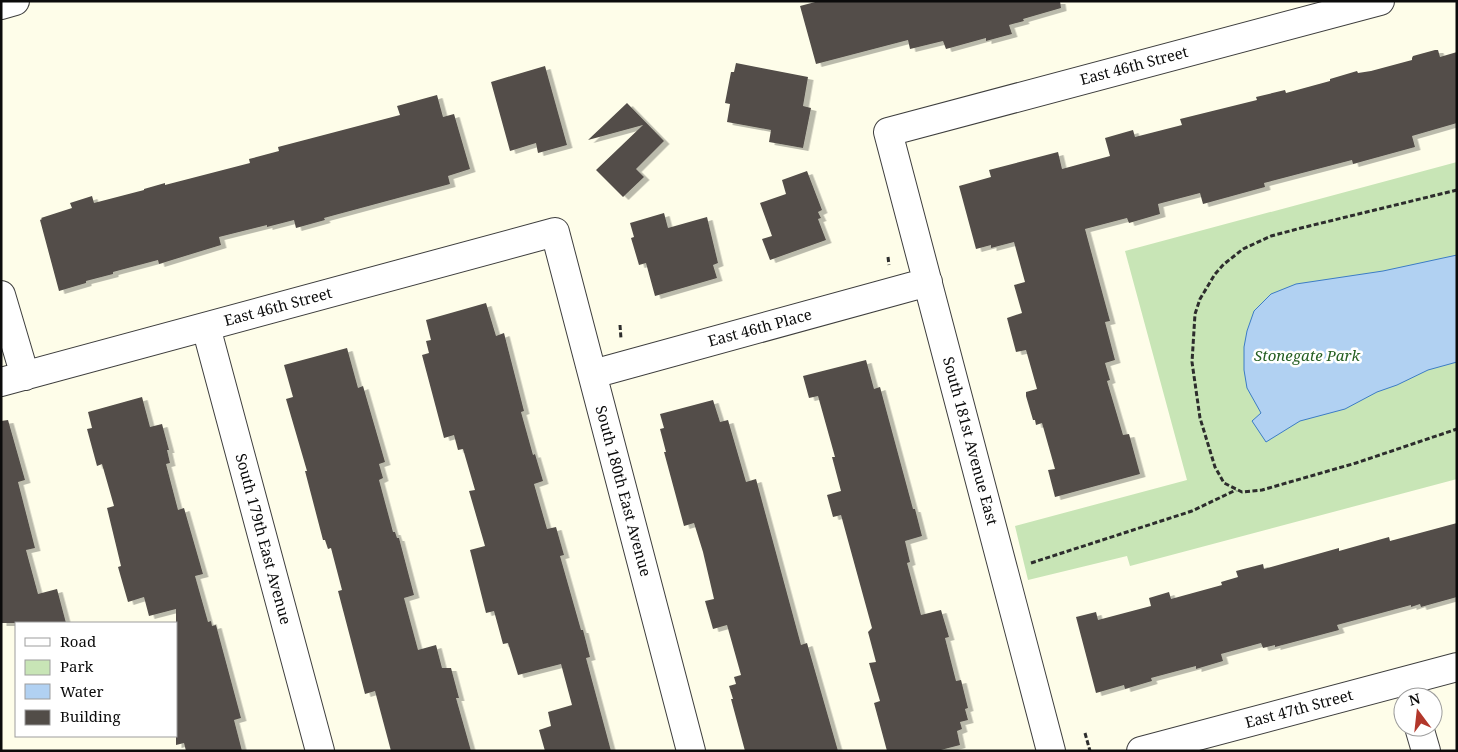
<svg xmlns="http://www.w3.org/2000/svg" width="1458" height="752" font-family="'Noto Serif',serif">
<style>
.green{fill:#c8e5b6}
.water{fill:#b1d1f2;stroke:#3c7cc5}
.building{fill:#524d48;filter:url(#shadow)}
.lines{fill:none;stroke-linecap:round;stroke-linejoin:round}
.street-casing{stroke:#3e3e3e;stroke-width:30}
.path{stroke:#2d2d2d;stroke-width:3;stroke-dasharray:5 2.5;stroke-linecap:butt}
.street{stroke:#fff;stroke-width:28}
.labels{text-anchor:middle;stroke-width:5;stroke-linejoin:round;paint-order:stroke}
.street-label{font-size:15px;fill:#0b0b0b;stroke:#fff}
.park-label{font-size:15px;font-style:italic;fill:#245e20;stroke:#fff}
</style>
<defs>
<filter id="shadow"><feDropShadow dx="5.5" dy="3" stdDeviation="0" flood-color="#0004"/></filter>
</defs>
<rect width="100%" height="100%" fill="#fefde9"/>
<path class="green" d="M 1457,162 L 1457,479 L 1130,566 L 1127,556 L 1028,580 L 1015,526 L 1187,480 L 1125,251 Z"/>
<path class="water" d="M 1457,255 L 1457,362 L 1428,370 L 1397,385 L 1377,392 L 1345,409 L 1300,421 L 1266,442 L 1252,421 L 1261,413 L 1247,388 L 1244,370 L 1244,347 L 1247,331 L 1254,311 L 1271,294 L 1296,284 L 1383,271 Z"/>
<path class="building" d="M 819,1 L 1060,1 L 1061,8 L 1023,19 L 1024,21 L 1009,25 L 1012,34 L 986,41 L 986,38 L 946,49 L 943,41 L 910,49 L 908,40 L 816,64 L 800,6 Z
M 1435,50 L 1438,50 L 1440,57 L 1457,52 L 1457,123 L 1412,136 L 1415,147 L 1353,164 L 1352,160 L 1264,183 L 1265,187 L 1203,204 L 1200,193 L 1158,204 L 1160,214 L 1129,223 L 1127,218 L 1085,229 L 1110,321 L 1105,322 L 1115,360 L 1105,363 L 1110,380 L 1107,381 L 1123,435 L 1129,434 L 1140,474 L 1055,497 L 1048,470 L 1055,469 L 1042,423 L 1036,425 L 1035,420 L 1033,420 L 1026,396 L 1026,392 L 1037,389 L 1026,350 L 1016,352 L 1007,318 L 1022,313 L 1014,285 L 1025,282 L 1014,242 L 991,248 L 991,245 L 976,249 L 959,186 L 991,177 L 989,170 L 1058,152 L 1062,169 L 1110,156 L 1105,138 L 1133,130 L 1135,137 L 1182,125 L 1180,119 L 1257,100 L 1256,97 L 1285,90 L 1286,93 L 1330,81 L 1330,79 L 1357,71 L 1358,73 L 1371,71 L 1412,60 L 1412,58 L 1413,56 Z
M 736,63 L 808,77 L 803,106 L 811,108 L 803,148 L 769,142 L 771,130 L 727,122 L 730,104 L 725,103 L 731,72 L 734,72 Z
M 545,66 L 567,145 L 538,153 L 536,143 L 510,151 L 491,82 Z
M 437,95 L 443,117 L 454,114 L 470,169 L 448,176 L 450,184 L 324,218 L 325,220 L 296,228 L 294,220 L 267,227 L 267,225 L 219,237 L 221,245 L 159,264 L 158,260 L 113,272 L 113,274 L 86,281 L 86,283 L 59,291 L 40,220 L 42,219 L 41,218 L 72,208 L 70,203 L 92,196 L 94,203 L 144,190 L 144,189 L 165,183 L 165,185 L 250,163 L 249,159 L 279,151 L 278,147 L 400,115 L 397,106 Z
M 627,103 L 664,141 L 636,169 L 644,177 L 623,197 L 596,170 L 643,125 L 588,140 Z
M 807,171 L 822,210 L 818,212 L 821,218 L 818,219 L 826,240 L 770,260 L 762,239 L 772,236 L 760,203 L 786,194 L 782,180 Z
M 664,213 L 668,228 L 707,217 L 718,263 L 713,265 L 717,278 L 655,296 L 646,263 L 639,265 L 631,238 L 634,237 L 630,223 Z
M 486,303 L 496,336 L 504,333 L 524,411 L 521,412 L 533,455 L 535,454 L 543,481 L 534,484 L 547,529 L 556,527 L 564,555 L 560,556 L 581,630 L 583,630 L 590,657 L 586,658 L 611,751 L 545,751 L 539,730 L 551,726 L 548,712 L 572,705 L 561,664 L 518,675 L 508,643 L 503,644 L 494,611 L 486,613 L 470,550 L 485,546 L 469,491 L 475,490 L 463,449 L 458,450 L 454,435 L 444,438 L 422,355 L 429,353 L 426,341 L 431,340 L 426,320 Z
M 347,348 L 358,388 L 363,386 L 385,462 L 379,464 L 383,478 L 379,480 L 393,532 L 395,532 L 397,538 L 399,538 L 414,595 L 404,598 L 418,650 L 436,645 L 442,668 L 451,668 L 459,698 L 456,698 L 471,751 L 391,751 L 375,691 L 365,694 L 338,591 L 342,590 L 331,548 L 328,549 L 325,540 L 323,540 L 305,471 L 307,471 L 286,399 L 293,397 L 284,365 Z
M 866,360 L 874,389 L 880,387 L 913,509 L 915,509 L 922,536 L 905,541 L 910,562 L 907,563 L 921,615 L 941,610 L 949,637 L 945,638 L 956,681 L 961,680 L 968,708 L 965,709 L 968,720 L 960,722 L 962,729 L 957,731 L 960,745 L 937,751 L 887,751 L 874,703 L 880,701 L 869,663 L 876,662 L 868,632 L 872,628 L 841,515 L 833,517 L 827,495 L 841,491 L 832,457 L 835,457 L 818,396 L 809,398 L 803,376 Z
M 142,397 L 150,427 L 162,424 L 169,450 L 167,450 L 170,463 L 166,464 L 178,510 L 184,508 L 203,574 L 195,576 L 208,622 L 211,621 L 212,626 L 216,625 L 241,718 L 234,720 L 242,751 L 186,751 L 184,743 L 176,745 L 176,609 L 149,616 L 144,597 L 128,602 L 118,567 L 121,566 L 107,508 L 114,506 L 102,464 L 97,466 L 87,429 L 92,428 L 88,412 Z
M 713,400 L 720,422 L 728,420 L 746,482 L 756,479 L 801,645 L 807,643 L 838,751 L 745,751 L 731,699 L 733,699 L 729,686 L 736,684 L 734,677 L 741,675 L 727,625 L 713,629 L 705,601 L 714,599 L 703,552 L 694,523 L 684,526 L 664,452 L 666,452 L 660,429 L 664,428 L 660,414 Z
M 8,420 L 25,480 L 18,482 L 35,548 L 26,550 L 38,594 L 57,589 L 66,623 L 1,623 L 1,421 Z
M 1457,523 L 1457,597 L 1421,607 L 1420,604 L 1411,607 L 1411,605 L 1337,625 L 1339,630 L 1275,647 L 1275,645 L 1263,648 L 1261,643 L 1221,654 L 1223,661 L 1196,669 L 1196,666 L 1151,678 L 1152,681 L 1125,689 L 1124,685 L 1096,693 L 1076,617 L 1096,612 L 1098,620 L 1151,606 L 1149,598 L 1169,592 L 1171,599 L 1222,585 L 1221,582 L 1238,577 L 1236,571 L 1263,564 L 1264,569 L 1339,548 L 1339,551 L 1389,537 L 1390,541 Z"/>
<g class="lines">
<defs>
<path id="street" d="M 1,5 L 15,1
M 1,295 L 25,376
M 206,327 L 320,751
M 593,374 L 928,282
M 1,382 L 555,232 L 691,751
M 1419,727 L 1426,751
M 1051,751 L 888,132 L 1380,1
M 1141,751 L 1457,667"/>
</defs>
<use href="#street" class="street-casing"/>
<path class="path" d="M 1457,190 L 1301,228 L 1271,236 L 1243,249 L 1224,264 L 1215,274 L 1200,299 L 1195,314 L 1192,362 L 1200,418 L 1215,467 L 1224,483 L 1242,492 L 1262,490 L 1356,463 L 1457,429
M 888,257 L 889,265
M 620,325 L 621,339
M 1031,563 L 1192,511 L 1236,490
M 1085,733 L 1090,751"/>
<use href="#street" class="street"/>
</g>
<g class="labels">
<g class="street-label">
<text transform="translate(1134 66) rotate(-15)" y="5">East 46th Street</text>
<text transform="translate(278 307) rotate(-15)" y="5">East 46th Street</text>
<text transform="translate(760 328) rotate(-15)" y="5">East 46th Place</text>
<text transform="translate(970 441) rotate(75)" y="5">South 181st Avenue East</text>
<text transform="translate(623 491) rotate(75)" y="5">South 180th East Avenue</text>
<text transform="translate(263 539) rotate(75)" y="5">South 179th East Avenue</text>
<text transform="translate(1299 709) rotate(-15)" y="5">East 47th Street</text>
</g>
<g class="park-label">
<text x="1307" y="361">Stonegate Park</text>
</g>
</g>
<rect width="1458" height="752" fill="none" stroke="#0b0b0b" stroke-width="5"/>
<rect x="15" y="622" width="162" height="115" fill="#ffffff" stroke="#9d9d9d"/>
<rect x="25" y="638" width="25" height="8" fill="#ffffff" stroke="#9d9d9d"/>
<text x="60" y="647" font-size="15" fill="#0b0b0b">Road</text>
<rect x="25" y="660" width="25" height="15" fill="#c8e5b6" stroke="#9d9d9d"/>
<text x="60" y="672" font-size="15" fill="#0b0b0b">Park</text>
<rect x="25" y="684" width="25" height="15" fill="#b1d1f2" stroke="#9d9d9d"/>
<text x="60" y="697" font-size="15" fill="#0b0b0b">Water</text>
<rect x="25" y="710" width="25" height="15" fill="#524d48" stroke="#9d9d9d"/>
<text x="60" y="722" font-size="15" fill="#0b0b0b">Building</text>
<g transform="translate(1418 712) rotate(345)"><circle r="24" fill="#ffffff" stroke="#9d9d9d"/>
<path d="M0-4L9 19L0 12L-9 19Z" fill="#b2372b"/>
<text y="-8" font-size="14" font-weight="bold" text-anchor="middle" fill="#0b0b0b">N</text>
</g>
</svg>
